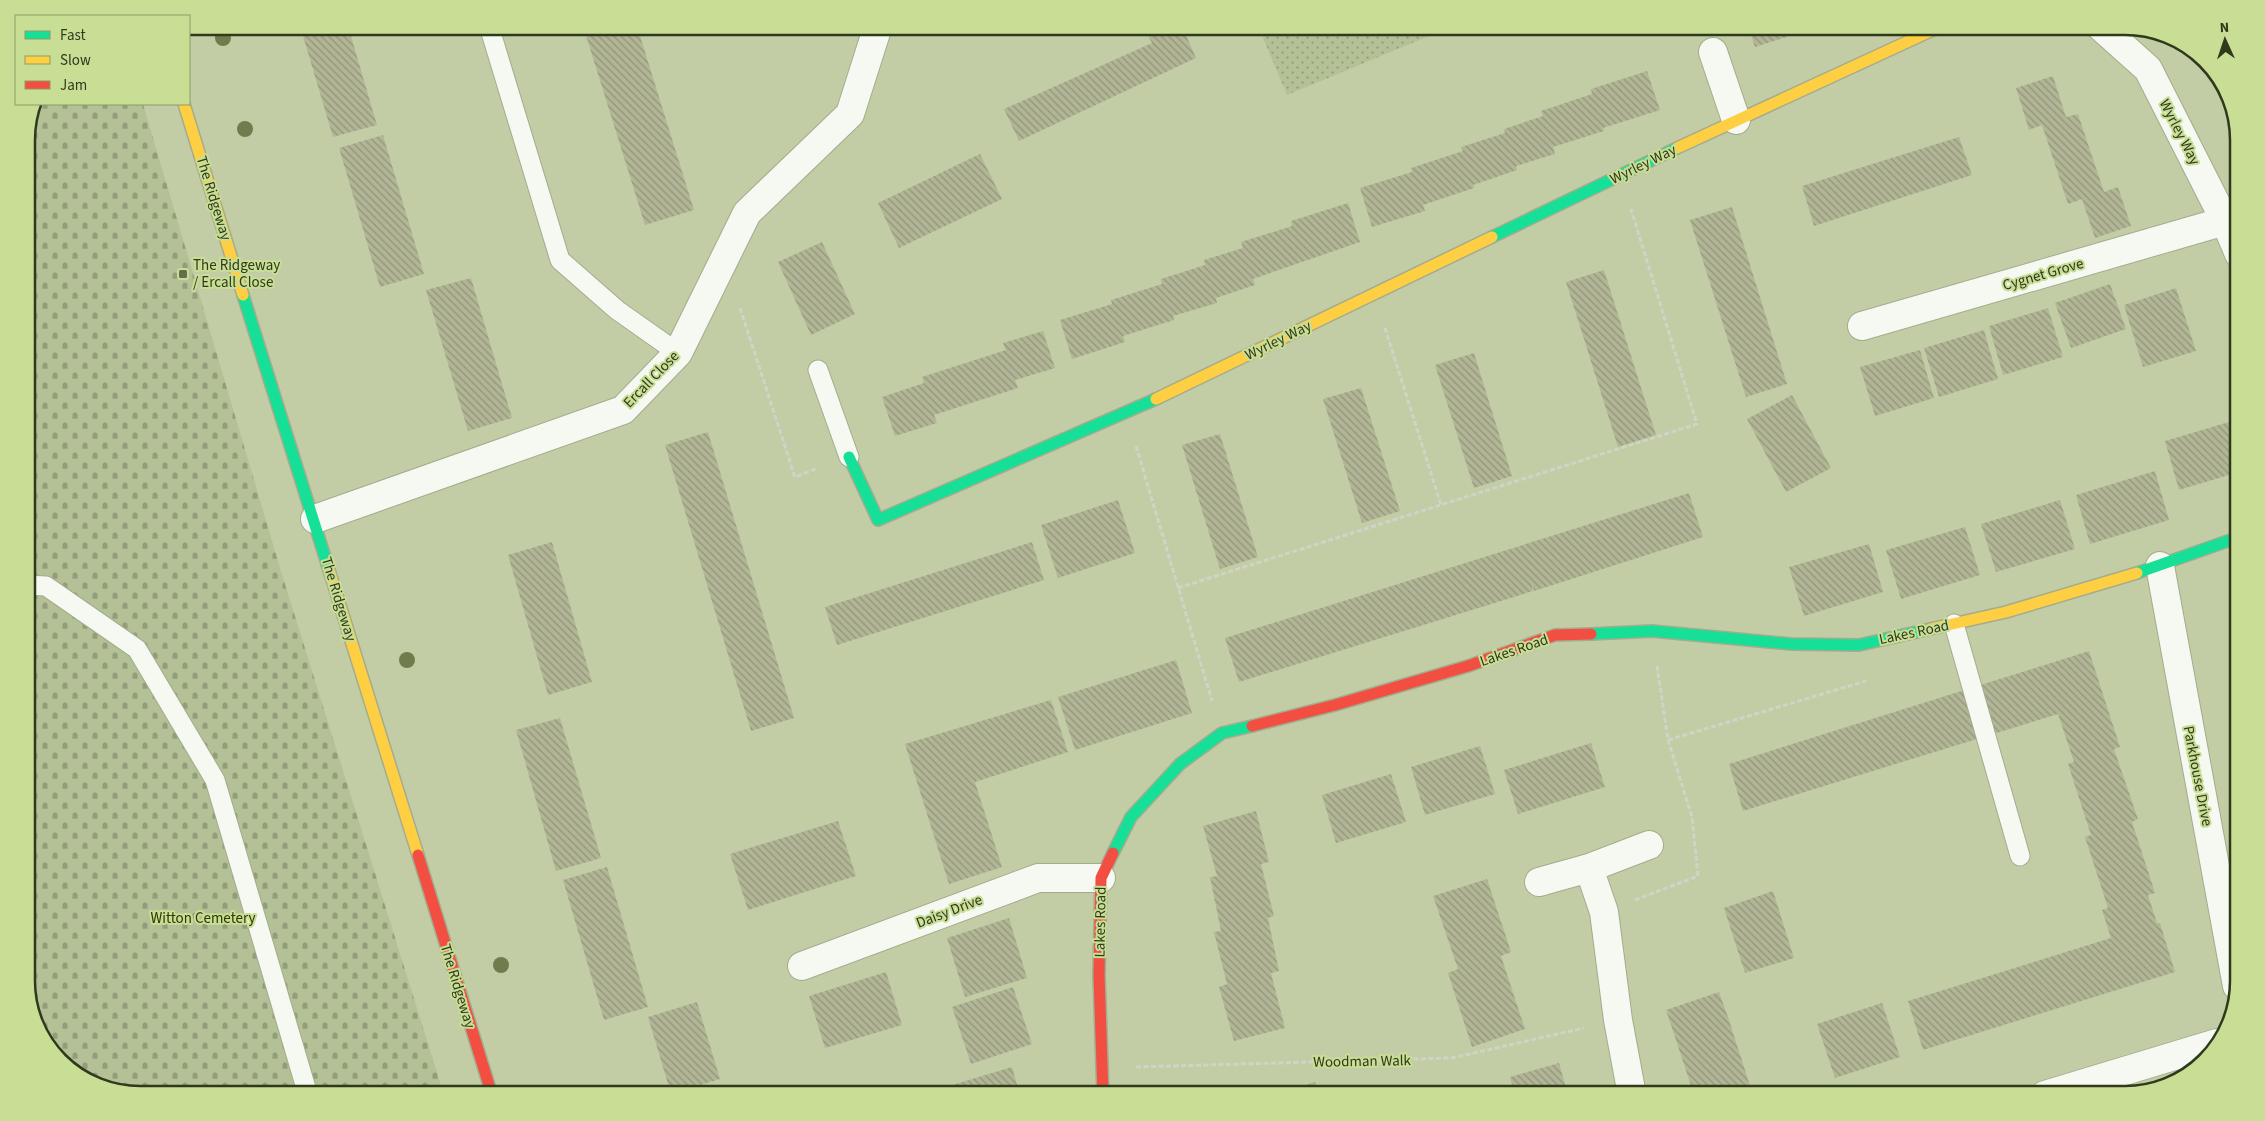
<svg xmlns="http://www.w3.org/2000/svg" width="2265" height="1121" font-family="'Source Sans 3',sans-serif">
<style>
.cemetery{fill:url(#cemetery-stones)}
.garden{fill:url(#garden-dots)}
.building{fill:url(#building-back-hatch)}
.lines{fill:none;stroke-linecap:round;stroke-linejoin:round}
.lane-casing{stroke:#a3ac8d;stroke-width:21}
.street-casing{stroke:#a3ac8d;stroke-width:30}
.fast-casing{stroke:#a3ac8d;stroke-width:14}
.slow-casing{stroke:#a3ac8d;stroke-width:14}
.jam-casing{stroke:#a3ac8d;stroke-width:14}
.path{stroke:#d0d4c7;stroke-width:3;stroke-dasharray:5 2.5;stroke-linecap:butt}
.lane{stroke:#f6f8f2;stroke-width:19}
.street{stroke:#f6f8f2;stroke-width:28}
.fast{stroke:#16e098;stroke-width:11}
.slow{stroke:#ffcf43;stroke-width:11}
.jam{stroke:#f24e42;stroke-width:11}
.tree{fill:#707c4b}
.poi-dot{fill:#646d4c;stroke:#c8de95;stroke-width:2}
.labels{text-anchor:middle;stroke-width:4;stroke-linejoin:round;paint-order:stroke}
.street-label{font-size:15px;fill:#31391c;stroke:#c8de95}
.poi-label{font-size:15px;fill:#31391c;stroke:#c8de95;text-anchor:start}
.park-label{font-size:15px;fill:#2c3900;stroke:#c8de95}
.rim{fill:none;stroke:#31391c;stroke-width:2.5}
</style>
<defs>
<pattern id="cemetery-stones" width="16" height="16" patternUnits="userSpaceOnUse" patternTransform="scale(1.25)"><rect width="16" height="16" fill="#b4c096"/><path d="M2 7V4a2 2 0 0 1 4 0v3zM10 15v-3a2 2 0 0 1 4 0v3z" fill="#939d7a"/></pattern>
<pattern id="garden-dots" width="8" height="8" patternUnits="userSpaceOnUse" patternTransform="scale(1.25)"><rect width="8" height="8" fill="#b4c096"/><path d="M2 2h.1M6 6h.1" fill="none" stroke="#939d7a" stroke-width="1.8" stroke-linecap="round"/></pattern>
<pattern id="building-back-hatch" width="6" height="6" patternUnits="userSpaceOnUse" patternTransform="scale(1.25)"><rect width="6" height="6" fill="#b2b696"/><path d="M-1 5l2 2M0 0l6 6M5-1l2 2" fill="none" stroke="#91957a"/></pattern>
</defs>
<rect width="100%" height="100%" fill="#c2cda6"/>
<path class="cemetery" d="M 33,104 L 143,104 L 280,568 L 444,1095 L 140,1095 L 90,1083 L 46,1044 L 27,989 L 26,133 Z"/>
<path class="garden" d="M 1258,26 L 1453,26 L 1287,95 Z"/>
<path class="building" d="M 300,26 L 348,26 L 377,125 L 333,137 Z
M 583,26 L 637,26 L 694,210 L 645,225 Z
M 1143,26 L 1182,26 L 1196,58 L 1019,141 L 1004,109 L 1152,43 Z
M 1748,26 L 1801,26 L 1802,27 L 1798,28 L 1799,33 L 1755,47 Z
M 1647,71 L 1660,110 L 1603,128 L 1604,131 L 1553,147 L 1555,154 L 1516,166 L 1517,170 L 1473,185 L 1474,188 L 1423,205 L 1425,211 L 1372,227 L 1360,188 L 1412,172 L 1411,168 L 1463,151 L 1461,147 L 1505,133 L 1504,129 L 1543,116 L 1541,111 L 1592,94 L 1591,89 Z
M 2053,76 L 2066,117 L 2078,114 L 2104,192 L 2118,187 L 2131,226 L 2095,238 L 2082,199 L 2068,204 L 2042,125 L 2029,130 L 2016,88 Z
M 383,135 L 424,274 L 380,287 L 339,148 Z
M 1959,137 L 1972,175 L 1814,226 L 1802,186 Z
M 980,154 L 1002,199 L 899,248 L 878,203 Z
M 1348,203 L 1360,242 L 1253,279 L 1255,285 L 1216,298 L 1217,303 L 1173,316 L 1174,320 L 1123,336 L 1125,342 L 1072,359 L 1060,320 L 1112,304 L 1111,300 L 1162,284 L 1161,279 L 1205,265 L 1204,260 L 1243,248 L 1241,242 L 1292,226 L 1291,221 Z
M 1732,207 L 1787,384 L 1746,397 L 1690,220 Z
M 822,242 L 855,314 L 811,335 L 778,262 Z
M 1604,270 L 1656,435 L 1618,447 L 1566,282 Z
M 471,278 L 512,418 L 468,431 L 426,290 Z
M 2110,284 L 2126,329 L 2071,348 L 2055,303 Z
M 2176,288 L 2196,351 L 2143,367 L 2124,305 Z
M 2048,308 L 2063,357 L 2003,375 L 1989,326 Z
M 1984,330 L 1998,379 L 1939,397 L 1924,348 Z
M 1043,331 L 1055,368 L 1015,380 L 1018,388 L 934,415 L 937,423 L 895,436 L 882,397 L 924,383 L 922,377 L 1006,350 L 1003,343 Z
M 1920,350 L 1934,398 L 1875,416 L 1860,367 Z
M 1474,353 L 1512,476 L 1474,488 L 1435,365 Z
M 1361,388 L 1400,511 L 1362,523 L 1323,399 Z
M 1792,395 L 1831,468 L 1786,492 L 1747,419 Z
M 2239,419 L 2239,472 L 2179,490 L 2165,441 Z
M 708,432 L 794,718 L 751,731 L 665,445 Z
M 1220,434 L 1258,557 L 1220,569 L 1182,445 Z
M 2155,471 L 2169,520 L 2090,544 L 2076,495 Z
M 1689,493 L 1703,537 L 1534,591 L 1531,581 L 1533,591 L 1239,682 L 1225,638 Z
M 1118,500 L 1135,553 L 1058,578 L 1041,525 Z
M 2060,500 L 2075,549 L 1996,572 L 1981,524 Z
M 1965,527 L 1980,575 L 1901,599 L 1886,550 Z
M 552,542 L 592,682 L 548,695 L 508,555 Z
M 1032,542 L 1044,580 L 837,645 L 825,607 Z
M 1869,544 L 1883,592 L 1804,616 L 1789,567 Z
M 2089,651 L 2120,747 L 2114,749 L 2138,819 L 2132,822 L 2155,893 L 2148,895 L 2157,923 L 2160,923 L 2175,972 L 1923,1050 L 1908,1001 L 2111,938 L 2102,910 L 2108,908 L 2085,837 L 2091,835 L 2068,764 L 2074,762 L 2058,714 L 1743,811 L 1729,764 Z
M 1176,660 L 1192,713 L 1075,750 L 1058,697 Z
M 1051,700 L 1068,752 L 975,782 L 1002,867 L 949,884 L 905,744 Z
M 560,718 L 601,858 L 556,871 L 516,730 Z
M 1591,743 L 1605,787 L 1518,814 L 1504,770 Z
M 1480,746 L 1495,794 L 1425,815 L 1411,767 Z
M 1391,774 L 1406,822 L 1336,843 L 1322,795 Z
M 1256,811 L 1269,862 L 1261,864 L 1274,916 L 1268,918 L 1279,971 L 1271,973 L 1285,1028 L 1234,1041 L 1219,987 L 1227,984 L 1214,932 L 1221,931 L 1210,877 L 1217,876 L 1203,826 Z
M 838,821 L 856,876 L 748,910 L 730,854 Z
M 607,867 L 648,1007 L 604,1020 L 563,880 Z
M 1487,879 L 1511,952 L 1501,956 L 1525,1029 L 1472,1047 L 1448,973 L 1458,969 L 1433,896 Z
M 1773,891 L 1794,958 L 1745,973 L 1724,908 Z
M 1009,918 L 1027,978 L 965,997 L 947,938 Z
M 886,972 L 902,1025 L 825,1048 L 809,996 Z
M 1013,987 L 1032,1044 L 971,1064 L 952,1007 Z
M 1719,992 L 1728,1017 L 1753,1095 L 1694,1095 L 1674,1034 L 1666,1010 Z
M 697,1002 L 720,1079 L 671,1094 L 648,1017 Z
M 1882,1003 L 1900,1057 L 1835,1078 L 1817,1024 Z
M 1559,1063 L 1568,1095 L 1515,1095 L 1510,1077 Z
M 1012,1067 L 1020,1095 L 955,1095 L 952,1085 Z
M 1315,1082 L 1319,1095 L 1276,1095 L 1276,1094 Z"/>
<g class="lines">
<defs>
<path id="lane" d="M 489,26 L 560,260 L 617,310 L 678,353
M 818,370 L 849,457
M 26,585 L 46,586 L 137,649 L 215,780 L 308,1095
M 1954,624 L 2020,856"/>
<path id="street" d="M 2100,26 L 2148,69 L 2225,221 L 2239,254
M 1713,52 L 1736,120
M 1862,326 L 2225,221
M 315,519 L 623,410 L 678,353 L 747,213 L 850,114 L 878,26
M 2160,566 L 2237,986
M 1589,868 L 1604,912 L 1618,1020 L 1632,1095
M 1539,882 L 1589,868 L 1649,845
M 802,966 L 1038,878 L 1101,878
M 2045,1095 L 2217,1043"/>
<path id="fast" d="M 1492,237 L 1677,148
M 243,295 L 329,570
M 849,457 L 878,520 L 1156,399
M 2137,573 L 2239,537
M 1591,634 L 1652,631 L 1791,644 L 1859,645 L 1930,629
M 1113,853 L 1131,817 L 1180,764 L 1222,733 L 1252,726"/>
<path id="slow" d="M 184,104 L 243,295
M 1677,148 L 1935,29 L 1953,26
M 1156,399 L 1492,237
M 329,570 L 418,855
M 1930,629 L 2006,612 L 2137,573"/>
<path id="jam" d="M 1252,726 L 1335,705 L 1468,666 L 1555,635 L 1591,634
M 418,855 L 492,1095
M 1103,1095 L 1099,975 L 1101,878 L 1113,853"/>
</defs>
<use href="#lane" class="lane-casing"/>
<use href="#street" class="street-casing"/>
<use href="#fast" class="fast-casing"/>
<use href="#slow" class="slow-casing"/>
<use href="#jam" class="jam-casing"/>
<path class="path" d="M 740,308 L 795,477 L 818,468
M 1385,328 L 1441,505
M 1136,446 L 1212,701
M 1178,588 L 1697,424 L 1631,209
M 1668,740 L 1866,681
M 1635,900 L 1698,876 L 1692,817 L 1668,740 L 1657,666
M 1136,1067 L 1452,1058 L 1584,1028"/>
<use href="#lane" class="lane"/>
<use href="#street" class="street"/>
<use href="#fast" class="fast"/>
<use href="#slow" class="slow"/>
<use href="#jam" class="jam"/>
</g>
<g class="tree">
<circle cx="223" cy="38" r="8"/>
<circle cx="245" cy="129" r="8"/>
<circle cx="407" cy="660" r="8"/>
<circle cx="501" cy="965" r="8"/>
</g>
<rect class="poi-dot" x="178" y="269" width="10" height="10" rx="2.5"/>
<g class="labels">
<g class="street-label">
<text transform="translate(2180 132) rotate(63)" y="5">Wyrley Way</text>
<text transform="translate(1643 164) rotate(-26)" y="5">Wyrley Way</text>
<text transform="translate(214 198) rotate(73)" y="5">The Ridgeway</text>
<text transform="translate(2043 274) rotate(-16)" y="5">Cygnet Grove</text>
<text transform="translate(1278 340) rotate(-26)" y="5">Wyrley Way</text>
<text transform="translate(651 379) rotate(-46)" y="5">Ercall Close</text>
<text transform="translate(339 599) rotate(73)" y="5">The Ridgeway</text>
<text transform="translate(1914 632) rotate(-12)" y="5">Lakes Road</text>
<text transform="translate(1514 650) rotate(-19)" y="5">Lakes Road</text>
<text transform="translate(2198 776) rotate(79)" y="5">Parkhouse Drive</text>
<text transform="translate(949 911) rotate(-21)" y="5">Daisy Drive</text>
<text transform="translate(1100 922) rotate(-89)" y="5">Lakes Road</text>
<text transform="translate(458 986) rotate(73)" y="5">The Ridgeway</text>
<text transform="translate(1362 1061) rotate(-1)" y="5">Woodman Walk</text>
</g>
<g class="poi-label">
<text x="193" y="270">The Ridgeway<tspan x="193" dy="17">/ Ercall Close</tspan></text>
</g>
<g class="park-label">
<text x="203" y="923">Witton Cemetery</text>
</g>
</g>
<path d="M0 0H2265V1121H0ZM140 35H2125A105 105 0 0 1 2230 140V981A105 105 0 0 1 2125 1086H140A105 105 0 0 1 35 981V140A105 105 0 0 1 140 35Z" fill="#c8de95" fill-rule="evenodd"/>
<path class="rim" d="M140 35H2125A105 105 0 0 1 2230 140V981A105 105 0 0 1 2125 1086H140A105 105 0 0 1 35 981V140A105 105 0 0 1 140 35Z"/>
<rect x="15" y="15" width="175" height="90" fill="#c8de95" stroke="#8c9c65"/>
<rect x="25" y="31" width="25" height="8" fill="#16e098" stroke="#8c9c65"/>
<text x="60" y="40" font-size="15" fill="#31391c">Fast</text>
<rect x="25" y="56" width="25" height="8" fill="#ffcf43" stroke="#8c9c65"/>
<text x="60" y="65" font-size="15" fill="#31391c">Slow</text>
<rect x="25" y="81" width="25" height="8" fill="#f24e42" stroke="#8c9c65"/>
<text x="60" y="90" font-size="15" fill="#31391c">Jam</text>
<g transform="translate(2225 40) rotate(357)" stroke="#c8de95" stroke-width="4" paint-order="stroke">
<path d="M0-4L9 19L0 12L-9 19Z" fill="#31391c"/>
<text y="-8" font-size="14" font-weight="bold" text-anchor="middle" fill="#31391c">N</text>
</g>
</svg>
